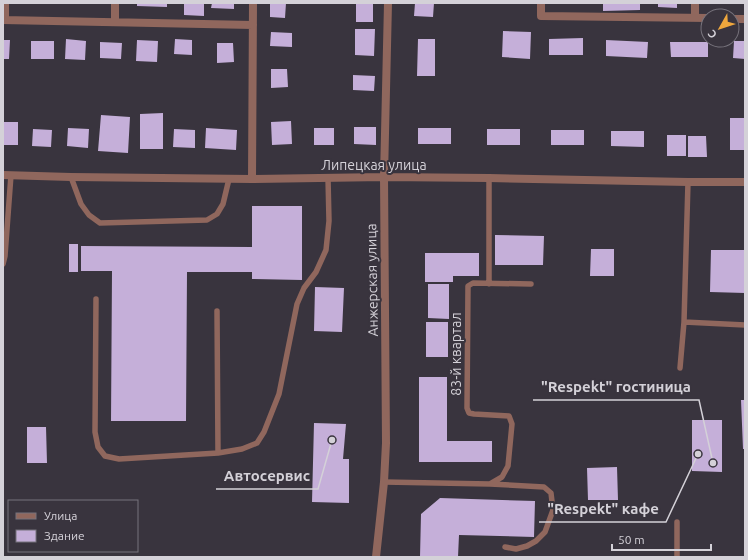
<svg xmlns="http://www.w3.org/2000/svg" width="748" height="560" font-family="Ubuntu,sans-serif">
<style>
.building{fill:#c5afd9}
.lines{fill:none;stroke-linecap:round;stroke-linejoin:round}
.service{stroke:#90675d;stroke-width:5.5}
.minor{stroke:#90675d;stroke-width:8}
.labels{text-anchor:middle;stroke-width:4;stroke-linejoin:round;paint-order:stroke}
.street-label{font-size:14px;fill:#d4d1d8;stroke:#39343e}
.leader{fill:none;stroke:#d4d1d8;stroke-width:1.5}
.callout-dot{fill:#d4d1d8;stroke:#39343e;stroke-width:1.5}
.callout-label{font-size:15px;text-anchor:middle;font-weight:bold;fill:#d4d1d8;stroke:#39343e;stroke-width:4;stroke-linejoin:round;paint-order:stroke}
</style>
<rect width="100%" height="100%" fill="#39343e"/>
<path class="building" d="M 137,3 L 167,3 L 167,7 L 137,6 Z
M 184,3 L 204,3 L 204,16 L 184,15 Z
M 212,3 L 234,3 L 234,9 L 211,8 Z
M 270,3 L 286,3 L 285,18 L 270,17 Z
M 356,3 L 373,3 L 373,22 L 356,22 Z
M 415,3 L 434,3 L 433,17 L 414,16 Z
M 603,3 L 640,3 L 640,10 L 603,11 Z
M 658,3 L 677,3 L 677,8 L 658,7 Z
M 355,29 L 375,29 L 374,56 L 355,55 Z
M 503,31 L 531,32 L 530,59 L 502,57 Z
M 271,32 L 292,33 L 292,47 L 270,46 Z
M 583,38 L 583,55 L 549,55 L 549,39 Z
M 66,39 L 86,41 L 85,60 L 65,59 Z
M 175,39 L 192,40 L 192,55 L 174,54 Z
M 418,39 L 435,39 L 435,76 L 417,76 Z
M 3,40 L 10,40 L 9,59 L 3,59 Z
M 137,40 L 158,41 L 157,62 L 136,61 Z
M 606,40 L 648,42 L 647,58 L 606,56 Z
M 31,41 L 54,41 L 54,59 L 31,59 Z
M 734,41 L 745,41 L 745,59 L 733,58 Z
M 100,42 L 122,43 L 121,59 L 100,58 Z
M 670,42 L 708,42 L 708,57 L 671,57 Z
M 217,43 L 233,43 L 234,62 L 217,63 Z
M 271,69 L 287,69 L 288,87 L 271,88 Z
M 353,75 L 375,76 L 374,91 L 353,90 Z
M 163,113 L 163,149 L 140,149 L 140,114 Z
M 101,115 L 130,117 L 128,153 L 98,151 Z
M 730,118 L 745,118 L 745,150 L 730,150 Z
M 291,121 L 292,144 L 272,145 L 271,122 Z
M 3,122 L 18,122 L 18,145 L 3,145 Z
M 354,127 L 376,127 L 376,145 L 354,144 Z
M 68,128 L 89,129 L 88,148 L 67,146 Z
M 206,128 L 237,130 L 236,150 L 205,148 Z
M 314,128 L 334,128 L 334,145 L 314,145 Z
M 418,128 L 451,128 L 451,144 L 418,144 Z
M 33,129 L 52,130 L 51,147 L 32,146 Z
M 174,129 L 195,130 L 195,148 L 173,147 Z
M 487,129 L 520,129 L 520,145 L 487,145 Z
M 551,130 L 584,130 L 584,145 L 551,145 Z
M 611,131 L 644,131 L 644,147 L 611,146 Z
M 667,135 L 686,135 L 686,156 L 667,156 Z
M 688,136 L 706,136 L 707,157 L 688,157 Z
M 252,206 L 302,206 L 302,280 L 252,279 L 252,272 L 187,272 L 186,421 L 111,421 L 112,271 L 81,271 L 81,246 L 252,247 Z
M 495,235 L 544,236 L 543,265 L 495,265 Z
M 69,244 L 78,244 L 78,272 L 69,272 Z
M 591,249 L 614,249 L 614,276 L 590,276 Z
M 711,250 L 745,250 L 745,293 L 710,292 Z
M 425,253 L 479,253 L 479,276 L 453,276 L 453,282 L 425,282 Z
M 428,284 L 449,284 L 449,319 L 428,318 Z
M 315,287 L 344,288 L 342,332 L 314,331 Z
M 426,322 L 448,322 L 448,357 L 426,357 Z
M 419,377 L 447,377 L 447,441 L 492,441 L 492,462 L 419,462 Z
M 741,400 L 745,400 L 745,449 L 743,449 Z
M 692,420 L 722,420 L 722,472 L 692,471 Z
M 314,423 L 346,424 L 343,459 L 349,459 L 349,503 L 312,502 Z
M 27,427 L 46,427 L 47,463 L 27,463 Z
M 617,467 L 618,500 L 588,500 L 587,468 Z
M 440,498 L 535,501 L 534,537 L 459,535 L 458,557 L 420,557 L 421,514 Z"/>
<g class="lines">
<path class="service" d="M 71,177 L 81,204 L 89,215 L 100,223 L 207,220 L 217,214 L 223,204 L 229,179
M 489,178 L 489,284
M 3,264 L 5,256 L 11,175
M 96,299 L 95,432 L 98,447 L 105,456 L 119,459 L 218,453 L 242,449 L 257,443 L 264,432 L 279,394 L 297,304 L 304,288 L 316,272 L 326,250 L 329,221 L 328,178
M 217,311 L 218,453
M 684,322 L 745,325
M 680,368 L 684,322 L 688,182
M 384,482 L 490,484 L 502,477 L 508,466 L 512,424 L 509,416 L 474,414 L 469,413 L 467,408 L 468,286 L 473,283 L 531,284
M 490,484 L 544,487 L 551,493 L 553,510 L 545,532 L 536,541 L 527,546 L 516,549 L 505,547
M 677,522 L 677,557"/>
<path class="minor" d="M 5,3 L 5,20
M 541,3 L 541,16 L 708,18
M 695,18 L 695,3
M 732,19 L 745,19
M 3,20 L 253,25
M 115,22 L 115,3
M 3,175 L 71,177 L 252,179 L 384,177 L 489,178 L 688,182 L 745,182
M 252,179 L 253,3
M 376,557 L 384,482 L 386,443 L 384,177 L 388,3"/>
</g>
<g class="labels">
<g class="street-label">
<text x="374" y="170">Липецкая улица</text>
<text transform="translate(372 280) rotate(-91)" y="5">Анжерская улица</text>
<text transform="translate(456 354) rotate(-90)" y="5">83-й квартал</text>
</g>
</g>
<path class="leader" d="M713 463L699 400H533M332 440L318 489H216M698 454L666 522H539"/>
<g class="callout-dot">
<circle cx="713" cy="463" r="4"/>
<circle cx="332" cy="440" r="4"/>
<circle cx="698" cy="454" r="4"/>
</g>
<g class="callout-label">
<text x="616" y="392">"Respekt" гостиница</text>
<text x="267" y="481">Автосервис</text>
<text x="603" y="514">"Respekt" кафе</text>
</g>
<rect width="748" height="560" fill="none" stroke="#d4d1d8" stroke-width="8"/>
<rect x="8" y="500" width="130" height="52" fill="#39343e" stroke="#77737c"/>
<rect x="16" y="513" width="20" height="6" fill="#90675d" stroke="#77737c"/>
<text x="44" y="520" font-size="12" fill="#d4d1d8">Улица</text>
<rect x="16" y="530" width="20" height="12" fill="#c5afd9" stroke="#77737c"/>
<text x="44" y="540" font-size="12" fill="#d4d1d8">Здание</text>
<g transform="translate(720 28) rotate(231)"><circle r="19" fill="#39343e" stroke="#77737c"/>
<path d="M0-3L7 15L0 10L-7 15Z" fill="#efa73d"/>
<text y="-6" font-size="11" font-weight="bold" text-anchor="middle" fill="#d4d1d8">С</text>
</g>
<path d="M612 544v6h99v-6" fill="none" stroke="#d4d1d8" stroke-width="2"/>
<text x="618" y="544" font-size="12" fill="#d4d1d8" stroke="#39343e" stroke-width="3" paint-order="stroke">50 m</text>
</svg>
